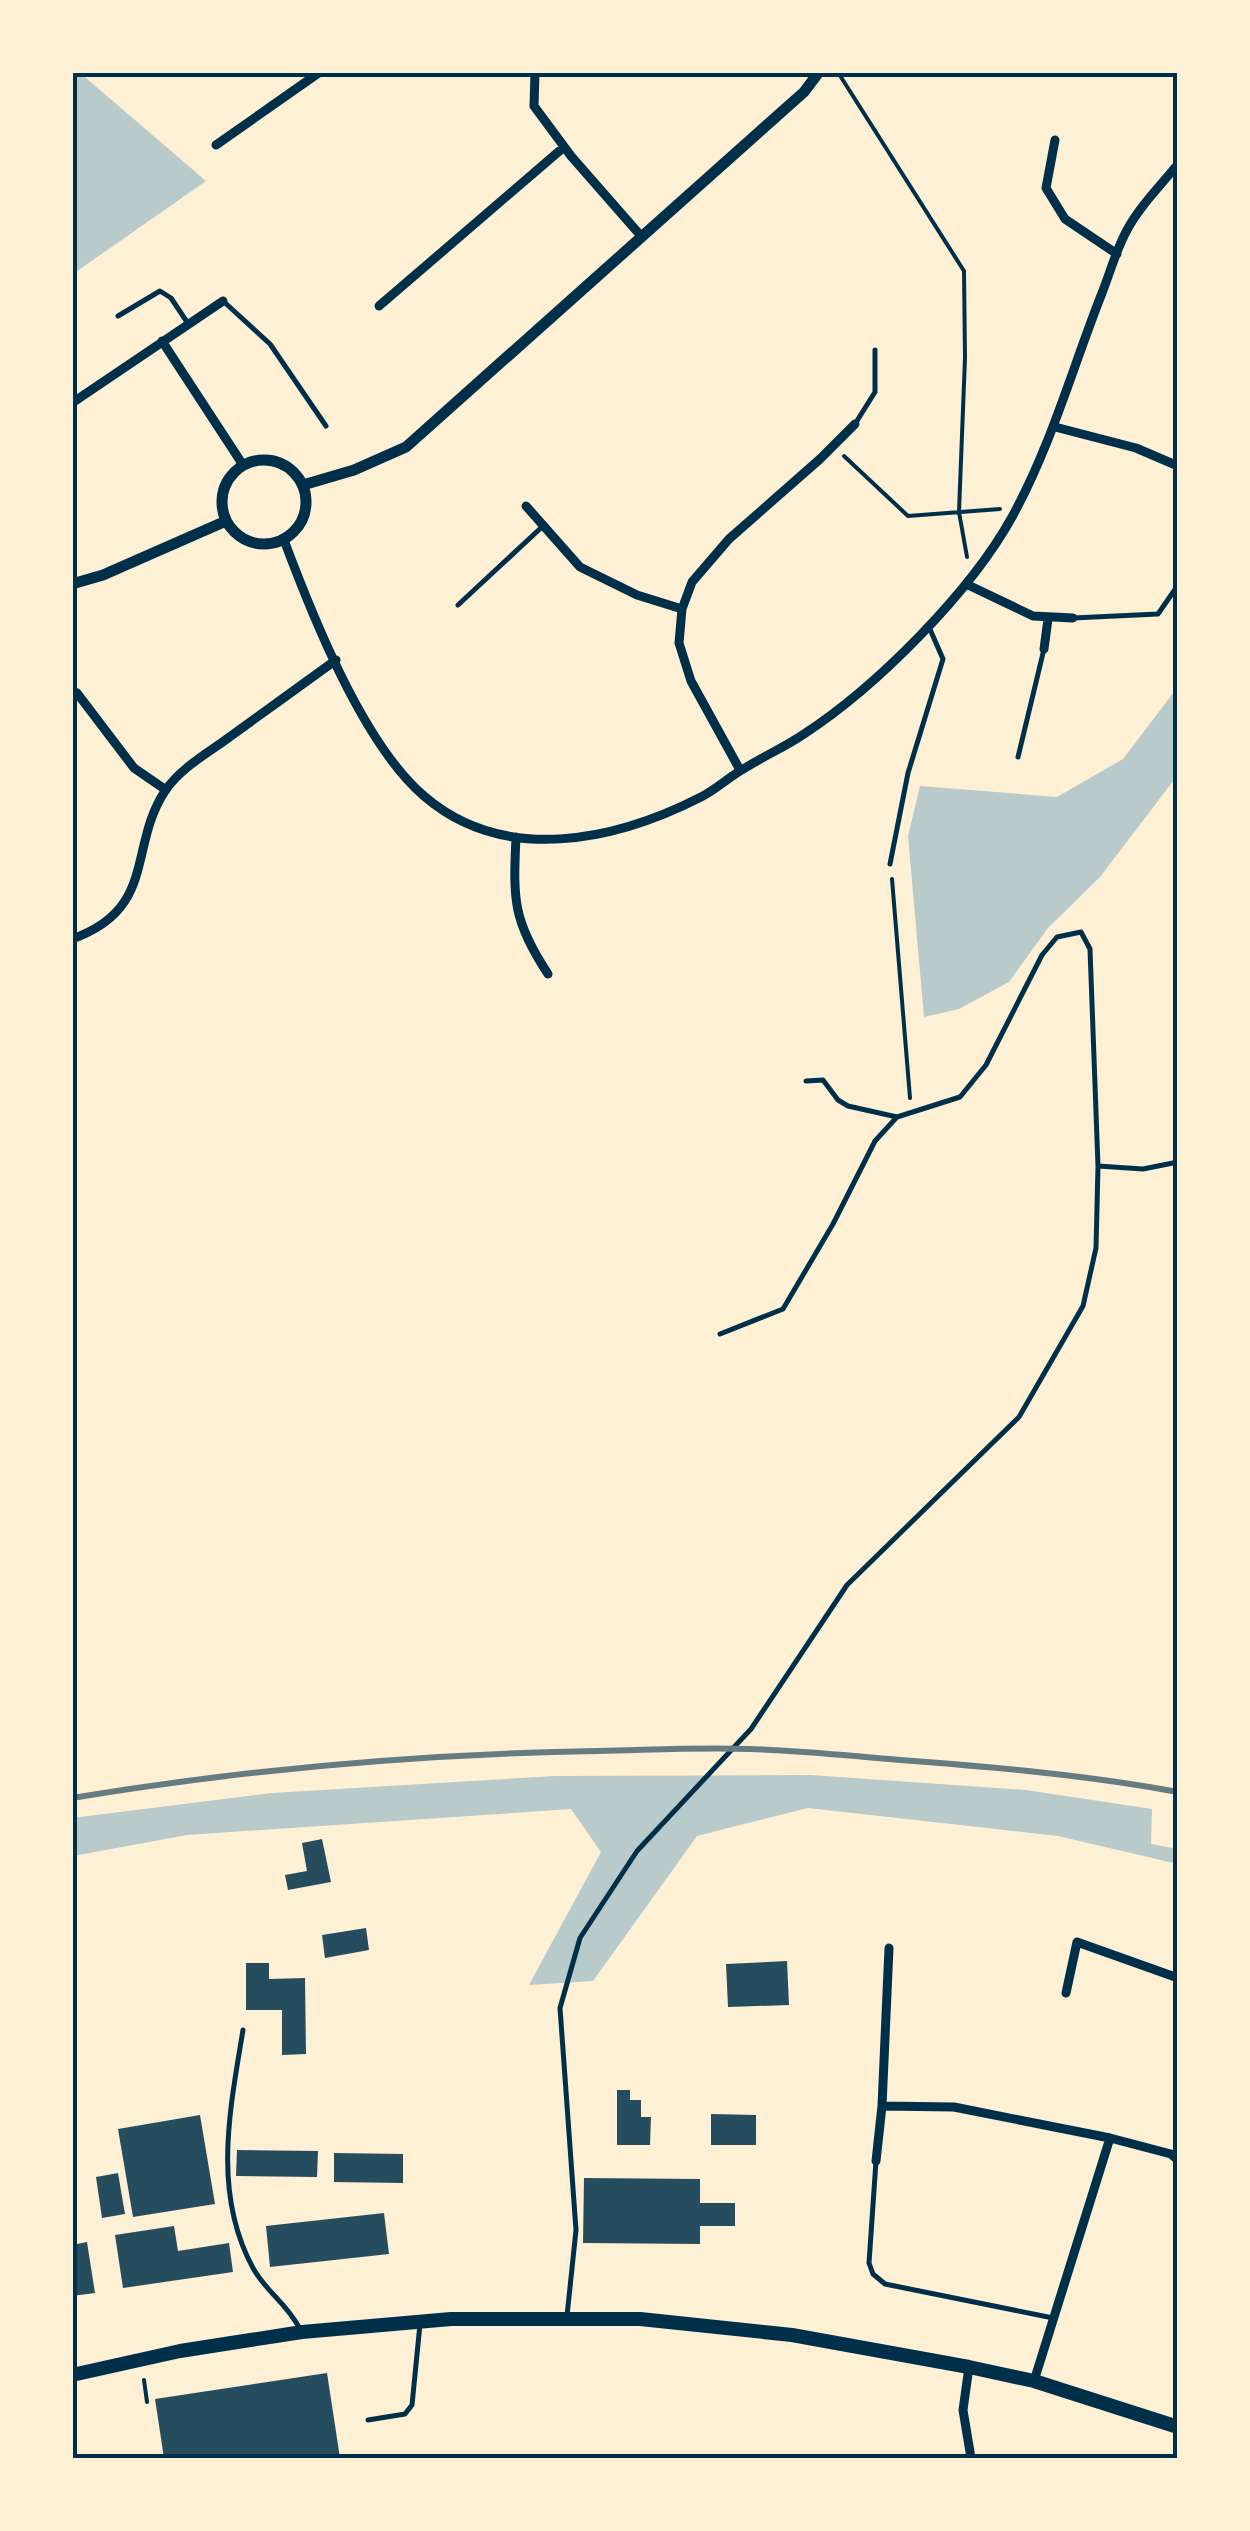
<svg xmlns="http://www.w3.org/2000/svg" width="1250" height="2531" font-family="Inter,sans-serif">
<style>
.green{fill:#b9caca}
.building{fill:#264d5e}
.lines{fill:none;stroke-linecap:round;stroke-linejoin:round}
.path{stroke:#003049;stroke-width:4}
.service{stroke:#003049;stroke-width:5}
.minor{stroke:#003049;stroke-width:9}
.tertiary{stroke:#003049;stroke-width:11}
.primary{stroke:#003049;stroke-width:14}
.rail{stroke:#657d81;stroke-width:6}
.neatline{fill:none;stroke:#003049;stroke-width:4}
</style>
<rect width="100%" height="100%" fill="#fdf0d5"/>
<path class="green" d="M 79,72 L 206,181 L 73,274 L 72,73 Z
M 1177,688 L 1177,776 L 1100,877 L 1048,928 L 1009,982 L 959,1009 L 924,1017 L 908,836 L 920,786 L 1057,797 L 1123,759 Z
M 811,1775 L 1026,1790 L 1152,1809 L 1151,1844 L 1177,1849 L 1178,1864 L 1058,1836 L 808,1808 L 697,1836 L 593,1981 L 529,1985 L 601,1852 L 571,1809 L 187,1835 L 73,1856 L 72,1818 L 272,1793 L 555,1776 Z"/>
<path class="building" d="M 322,1839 L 331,1882 L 288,1890 L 285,1875 L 307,1871 L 302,1843 Z
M 366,1928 L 369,1950 L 325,1958 L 322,1935 Z
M 787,1961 L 789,2005 L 728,2007 L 726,1964 Z
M 246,1963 L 269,1963 L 269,1979 L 305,1978 L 306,2054 L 282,2055 L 282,2010 L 246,2010 Z
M 617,2090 L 630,2090 L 630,2100 L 641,2100 L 641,2117 L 651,2117 L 650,2145 L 617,2145 Z
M 711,2114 L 756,2115 L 756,2145 L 711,2145 Z
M 200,2115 L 215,2204 L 133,2217 L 118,2129 Z
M 237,2150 L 318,2151 L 317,2177 L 236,2176 Z
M 334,2153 L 403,2154 L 403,2183 L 334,2182 Z
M 118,2173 L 125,2214 L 102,2218 L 96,2177 Z
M 584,2178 L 700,2179 L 700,2203 L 735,2203 L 735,2226 L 700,2226 L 700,2244 L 583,2243 Z
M 384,2213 L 389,2254 L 270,2267 L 266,2226 Z
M 174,2226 L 178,2251 L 229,2243 L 233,2272 L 123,2288 L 115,2235 Z
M 87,2242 L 95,2293 L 72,2296 L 72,2245 Z
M 327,2373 L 340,2458 L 164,2458 L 155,2399 Z"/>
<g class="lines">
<path class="path" d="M 839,74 L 964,271 L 965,358 L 959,512 L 967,557
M 844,456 L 908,516 L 1000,509
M 892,879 L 910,1098
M 144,2380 L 147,2402"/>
<path class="service" d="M 223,301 L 270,344 L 326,426
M 118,316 L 160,291 L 171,298 L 189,325
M 855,424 L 875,392 L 875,350
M 458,605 L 543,526
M 1073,618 L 1158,614 L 1176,588
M 1018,757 L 1044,649
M 890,864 L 908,773 L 943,659 L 929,627
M 806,1081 L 823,1080 L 838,1100 L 848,1106 L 897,1117
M 1098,1166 L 1143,1169 L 1178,1162
M 243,2030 C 230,2109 212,2193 253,2268 C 266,2292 286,2302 300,2329
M 876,2161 L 869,2263 L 873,2274 L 885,2284 L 1053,2318
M 567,2316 L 576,2230 L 560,2008 L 580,1938 L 637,1851 L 751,1729 L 847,1585 L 1019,1417 L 1083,1306 L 1096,1248 L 1098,1166 L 1090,949 L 1081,932 L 1057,937 L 1042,955 L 986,1065 L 960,1097 L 897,1117 L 875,1141 L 833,1224 L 783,1309 L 720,1334
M 368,2420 L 405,2414 L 412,2405 L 420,2324"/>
<path class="minor" d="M 535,72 L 534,106 L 571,156 L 641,236
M 1055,140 L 1046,188 L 1065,219 L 1117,254
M 216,145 L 320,72
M 379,306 L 564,147
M 162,341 L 243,465
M 72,403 L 223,301
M 1055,427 L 1136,448 L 1178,466
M 526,506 L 580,567 L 637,595 L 682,609
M 284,540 C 312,615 363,744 424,796 C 504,865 615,841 701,797 C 717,789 730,776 745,768 C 764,756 785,747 804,734 C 876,687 970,593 1012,517 C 1051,446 1072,369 1102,293 C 1110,273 1116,250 1127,230 C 1139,207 1161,185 1178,164
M 966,584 L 1033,616 L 1073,618
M 1044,649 L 1048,619
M 72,696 L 77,693 L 134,768 L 166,790
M 740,770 L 691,681 L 679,643 L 682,609 L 692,582 L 729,539 L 820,459 L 855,424
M 516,837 C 513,900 513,921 548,974
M 72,939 C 157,909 128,847 165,791 C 179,770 204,755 224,741 C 261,714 299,687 336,660
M 1066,1993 L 1077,1942 L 1178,1978
M 882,2106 L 954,2107 L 1110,2138
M 876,2161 L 882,2106 L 889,1948
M 969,2367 L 963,2410 L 971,2458
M 1034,2381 L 1110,2138 L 1171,2154 L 1178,2160"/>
<path class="tertiary" d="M222 502a42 42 0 1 1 84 0a42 42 0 1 1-84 0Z
M 303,485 L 354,470 L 406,447 L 804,92 L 819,72
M 72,584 L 103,575 L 226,521"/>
<path class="primary" d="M 72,2375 L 180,2351 L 302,2332 L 451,2319 L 640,2319 L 792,2335 L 969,2367 L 1034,2381 L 1178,2427"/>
<path class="rail" d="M 72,1798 C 247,1769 421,1754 598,1751 C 649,1750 699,1747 749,1749 C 800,1750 850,1756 900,1760 C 993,1767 1086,1775 1178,1792"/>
</g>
<rect width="1250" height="2531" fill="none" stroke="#fdf0d5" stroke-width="150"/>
<rect x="75" y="75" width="1100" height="2381" class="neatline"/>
</svg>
